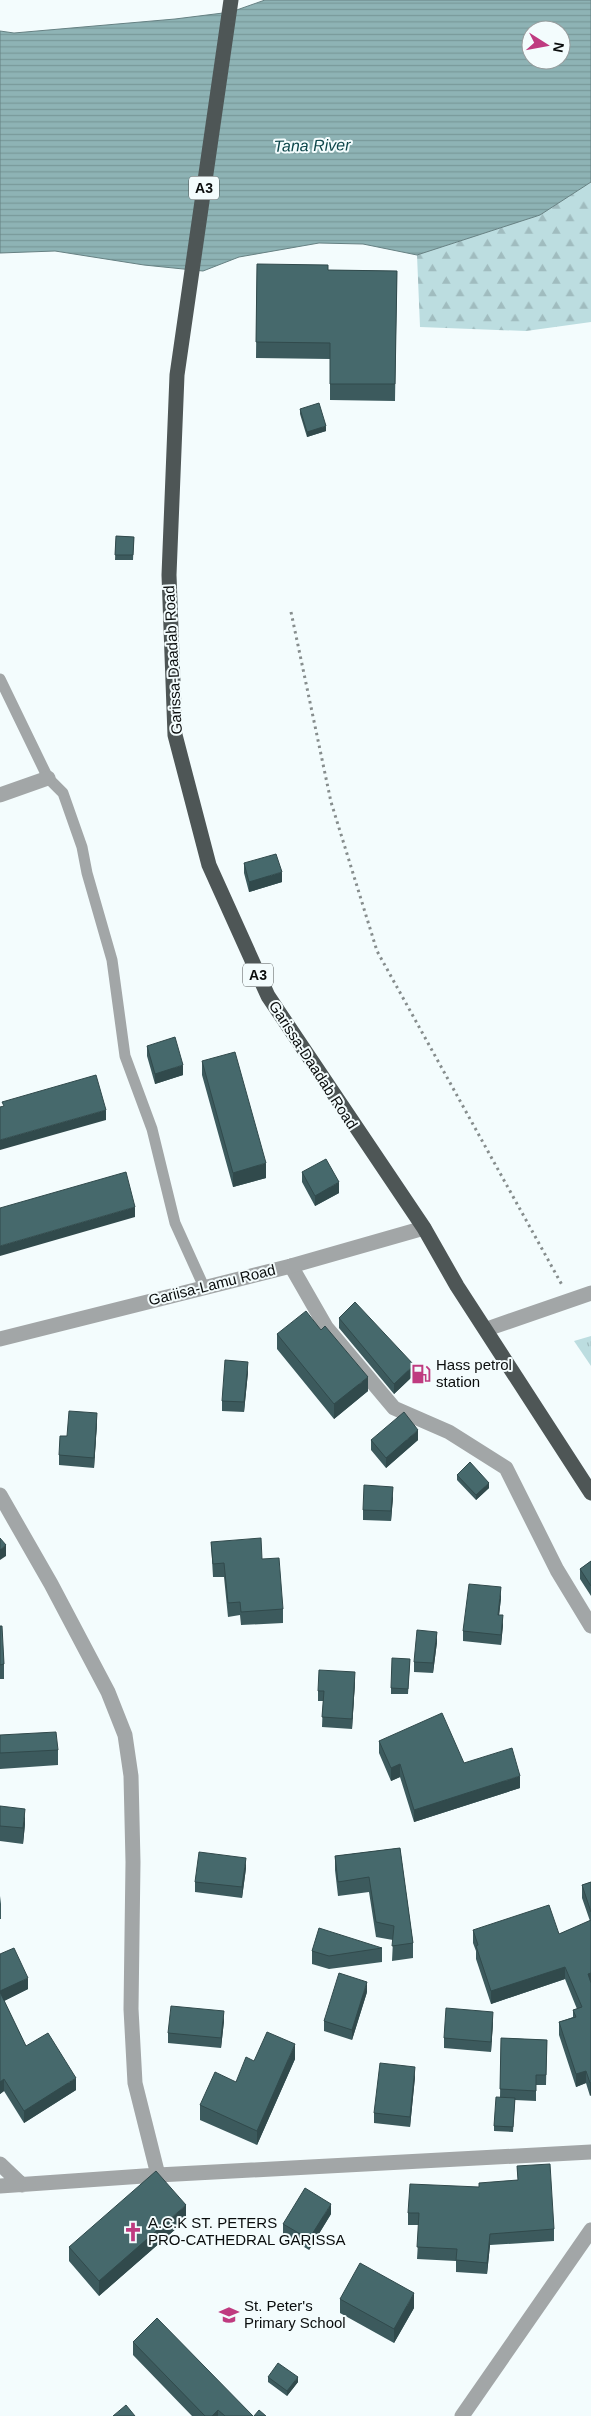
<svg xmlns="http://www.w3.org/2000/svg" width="591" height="2416" font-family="Helvetica,sans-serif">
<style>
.forest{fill:url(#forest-firs)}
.park{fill:url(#park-tufts)}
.water{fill:url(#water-rules);stroke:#668183;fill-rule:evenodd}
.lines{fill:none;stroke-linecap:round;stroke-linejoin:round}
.path{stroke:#868d8d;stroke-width:3;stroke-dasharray:2.5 4;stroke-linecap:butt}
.service{stroke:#a2a6a7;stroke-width:11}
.minor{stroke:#a2a6a7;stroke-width:15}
.tertiary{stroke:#a2a6a7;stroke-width:15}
.trunk{stroke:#4e5656;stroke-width:15}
.wall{fill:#3c5a5d}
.shaded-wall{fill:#314a4c}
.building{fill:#46696c;stroke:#314a4c}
.labels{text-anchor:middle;stroke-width:4;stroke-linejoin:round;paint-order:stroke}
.shield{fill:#f3fcfd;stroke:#505555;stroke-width:1}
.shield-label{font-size:14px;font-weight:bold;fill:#0a0d0d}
.street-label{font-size:15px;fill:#0a0d0d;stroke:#f3fcfd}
.poi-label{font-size:15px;fill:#0a0d0d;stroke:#f3fcfd;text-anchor:start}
.water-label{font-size:16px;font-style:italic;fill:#0e474b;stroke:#f3fcfd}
</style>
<defs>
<pattern id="forest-firs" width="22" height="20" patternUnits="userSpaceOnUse" patternTransform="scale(1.25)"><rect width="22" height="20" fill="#bcdde0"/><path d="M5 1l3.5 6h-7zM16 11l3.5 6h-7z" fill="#a0bcbf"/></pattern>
<pattern id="park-tufts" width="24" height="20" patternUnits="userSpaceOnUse" patternTransform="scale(1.25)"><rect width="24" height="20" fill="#bcdde0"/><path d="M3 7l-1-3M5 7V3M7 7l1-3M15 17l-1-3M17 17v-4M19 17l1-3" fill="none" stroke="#a0bcbf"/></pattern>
<pattern id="water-rules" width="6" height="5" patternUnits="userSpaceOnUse" patternTransform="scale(1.25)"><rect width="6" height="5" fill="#8eb3b5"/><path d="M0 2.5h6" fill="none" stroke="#79999a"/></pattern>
</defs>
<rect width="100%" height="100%" fill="#f3fcfd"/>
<path class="forest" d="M 591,182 L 591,322 L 526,331 L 420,327 L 417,255 L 540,215 Z"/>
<path class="park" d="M 591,1336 L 591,1366 L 574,1341 Z"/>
<path class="water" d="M 265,0 L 591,0 L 591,182 L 540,215 L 417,255 L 363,244 L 319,243 L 239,257 L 203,271 L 144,265 L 55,251 L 0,253 L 0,31 L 14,33 L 175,19 L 231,12 ZM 531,30 L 561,30 L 561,60 L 531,60 Z"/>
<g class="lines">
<path class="path" d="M 291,612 L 331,802 L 377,951 L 562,1285"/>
<path class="service" d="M 0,679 L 48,778 L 63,793 L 82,847 L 87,873 L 112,960 L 125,1056 L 152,1129 L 175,1223 L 204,1287"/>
<path class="minor" d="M 0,795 L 48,778
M 291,1266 L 326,1327 L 394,1408 L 449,1432 L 506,1468 L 557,1570 L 591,1626
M 487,1329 L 591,1293
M 0,1495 L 51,1584 L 108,1692 L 125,1735 L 131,1776 L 133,1862 L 131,2009 L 135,2083 L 158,2175
M 0,2164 L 22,2185
M 0,2186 L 158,2175 L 591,2152
M 462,2416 L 591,2230"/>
<path class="tertiary" d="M 0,1339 L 291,1266 L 424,1228"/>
<path class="trunk" d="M 231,0 L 177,375 L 169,575 L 175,735 L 209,865 L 268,996 L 424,1228 L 457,1286 L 591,1493"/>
</g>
<path class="wall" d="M 257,264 L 328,270 L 397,271 L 395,401 L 330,400 L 330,359 L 256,358 Z
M 300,409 L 326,431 L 307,437 L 300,414 Z
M 116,536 L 134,537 L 133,560 L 115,560 Z
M 244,863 L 282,882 L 249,892 L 244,873 Z
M 147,1046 L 183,1075 L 155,1084 L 147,1056 Z
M 202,1061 L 266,1178 L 233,1187 L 202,1075 Z
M 302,1172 L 339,1193 L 315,1206 L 302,1182 Z
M 339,1318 L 414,1375 L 394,1394 L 339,1328 Z
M 277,1334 L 368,1391 L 334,1419 L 277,1349 Z
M 248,1372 L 244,1412 L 222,1411 L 222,1401 Z
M 97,1423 L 94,1468 L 59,1465 L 59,1455 L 67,1436 Z
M 371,1440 L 418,1440 L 386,1468 L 371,1450 Z
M 457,1475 L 489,1488 L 476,1500 L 457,1480 Z
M 393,1497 L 391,1521 L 363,1520 L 363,1510 Z
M 211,1542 L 262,1559 L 283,1609 L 283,1623 L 241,1625 L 240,1615 L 228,1617 L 224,1577 L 213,1577 Z
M 591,1561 L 591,1596 L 580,1579 L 580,1569 Z
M 501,1598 L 499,1615 L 503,1625 L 501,1645 L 463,1641 L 463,1631 Z
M 0,1626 L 4,1664 L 4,1679 L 0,1679 Z
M 437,1642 L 433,1673 L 414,1672 L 414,1662 Z
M 410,1659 L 408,1694 L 391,1694 L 391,1688 Z
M 355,1682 L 352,1729 L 322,1727 L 323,1701 L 318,1701 L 318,1691 Z
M 0,1735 L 58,1750 L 58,1765 L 0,1769 Z
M 379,1741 L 464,1763 L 520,1788 L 414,1822 L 400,1777 L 391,1781 L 379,1753 Z
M 0,1806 L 25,1824 L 23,1844 L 0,1841 Z
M 400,1848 L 413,1943 L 413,1958 L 392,1961 L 393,1940 L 376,1937 L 369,1892 L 338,1896 L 335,1870 L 335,1856 Z
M 246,1868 L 242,1898 L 195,1892 L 195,1882 Z
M 591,1882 L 591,2095 L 590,2096 L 586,2083 L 576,2087 L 559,2035 L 559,2022 L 573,2017 L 573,2010 L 577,2009 L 565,1979 L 491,2004 L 476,1959 L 476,1951 L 473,1943 L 473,1930 L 559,1934 L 590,1921 L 582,1898 L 582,1885 Z
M 0,1896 L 1,1904 L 1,1919 L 0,1919 Z
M 382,1948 L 382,1962 L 329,1969 L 312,1964 L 312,1951 Z
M 0,1954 L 28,1989 L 4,2001 L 26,2046 L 76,2090 L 24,2123 L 4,2091 L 0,2094 Z
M 367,1992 L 352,2040 L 324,2031 L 324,2021 Z
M 224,2021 L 221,2048 L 168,2043 L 168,2033 Z
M 493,2022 L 491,2052 L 444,2048 L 444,2038 Z
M 501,2038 L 547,2040 L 546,2085 L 536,2085 L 536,2101 L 515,2100 L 513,2132 L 494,2131 L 494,2126 L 500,2097 Z
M 295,2059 L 257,2145 L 200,2120 L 200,2105 L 236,2082 L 254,2061 Z
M 415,2077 L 410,2127 L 374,2123 L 374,2113 Z
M 517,2166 L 554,2229 L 554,2241 L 490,2245 L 487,2274 L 456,2272 L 456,2261 L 417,2259 L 419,2225 L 408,2225 L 408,2213 L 479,2187 L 518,2180 Z
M 331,2214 L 309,2250 L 283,2234 L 283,2224 Z
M 186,2220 L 99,2296 L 69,2261 L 69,2247 Z
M 340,2299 L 414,2308 L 394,2343 L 340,2313 Z
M 133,2342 L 253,2416 L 192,2416 L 133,2355 Z
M 268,2377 L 298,2382 L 287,2396 L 268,2382 Z"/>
<path class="shaded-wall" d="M 326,426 L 326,431 L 307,437 L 307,432 Z
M 282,872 L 282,882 L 249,892 L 249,882 Z
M 183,1065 L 183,1075 L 155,1084 L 155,1074 Z
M 106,1110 L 106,1120 L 0,1150 L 0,1140 Z
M 266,1163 L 266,1178 L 233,1187 L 233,1173 Z
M 339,1182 L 339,1193 L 315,1206 L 315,1196 Z
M 135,1207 L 135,1217 L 0,1256 L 0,1246 Z
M 248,1362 L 248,1372 L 244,1412 L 244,1402 Z
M 414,1365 L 414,1375 L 394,1394 L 394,1384 Z
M 368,1377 L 368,1391 L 334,1419 L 334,1404 Z
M 97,1413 L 97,1423 L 94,1468 L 94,1458 Z
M 418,1430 L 418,1440 L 386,1468 L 386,1458 Z
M 489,1483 L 489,1488 L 476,1500 L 476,1495 Z
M 393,1487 L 393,1497 L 391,1521 L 391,1511 Z
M 6,1545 L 6,1556 L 0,1560 L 0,1550 Z
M 501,1587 L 501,1598 L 498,1625 L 498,1615 Z
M 503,1615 L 503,1625 L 501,1645 L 501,1635 Z
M 437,1632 L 437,1642 L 433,1673 L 433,1663 Z
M 355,1672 L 355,1682 L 352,1729 L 352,1719 Z
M 400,1764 L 400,1777 L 391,1781 L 391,1768 Z
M 520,1776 L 520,1788 L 414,1822 L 414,1810 Z
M 25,1809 L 25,1824 L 23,1844 L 23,1828 Z
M 246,1858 L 246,1868 L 242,1898 L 242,1887 Z
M 565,1967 L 565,1979 L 491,2004 L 491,1991 Z
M 591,1973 L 591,1986 L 588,1974 Z
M 28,1978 L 28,1989 L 0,2003 L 0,1991 Z
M 367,1982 L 367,1992 L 352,2040 L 352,2030 Z
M 224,2011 L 224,2021 L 221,2048 L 221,2038 Z
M 493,2012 L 493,2022 L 491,2052 L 491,2042 Z
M 295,2044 L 295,2059 L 257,2145 L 257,2131 Z
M 415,2067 L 415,2077 L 410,2127 L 410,2117 Z
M 586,2071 L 586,2083 L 576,2087 L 576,2074 Z
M 76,2078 L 76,2090 L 24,2123 L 24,2111 Z
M 4,2079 L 4,2091 L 0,2094 L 0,2082 Z
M 591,2082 L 591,2095 L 590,2096 L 590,2083 Z
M 331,2204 L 331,2214 L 309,2250 L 309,2239 Z
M 186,2205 L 186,2220 L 99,2296 L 99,2281 Z
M 490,2234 L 490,2245 L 487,2274 L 487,2263 Z
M 414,2293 L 414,2308 L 394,2343 L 394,2329 Z
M 298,2377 L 298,2382 L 287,2396 L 287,2391 Z
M 218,2410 L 218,2416 L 212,2416 Z"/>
<path class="building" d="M 257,264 L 328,265 L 328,270 L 397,271 L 395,384 L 330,384 L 330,343 L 256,342 Z
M 319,403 L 326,426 L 307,432 L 300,409 Z
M 116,536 L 134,537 L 133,555 L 115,555 Z
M 276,854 L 282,872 L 249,882 L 244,863 Z
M 175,1037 L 183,1065 L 155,1074 L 147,1046 Z
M 235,1052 L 266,1163 L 233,1173 L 202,1061 Z
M 96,1075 L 106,1110 L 0,1140 L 0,1107 L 4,1106 L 2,1102 Z
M 326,1159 L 339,1182 L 315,1196 L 302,1172 Z
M 126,1172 L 135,1207 L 0,1246 L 0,1208 Z
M 355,1302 L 414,1365 L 394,1384 L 339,1318 Z
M 306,1311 L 321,1330 L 325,1326 L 368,1377 L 334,1404 L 277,1334 Z
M 225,1360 L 248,1362 L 244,1402 L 222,1401 Z
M 69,1411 L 97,1413 L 94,1458 L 59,1455 L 60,1436 L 67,1436 Z
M 404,1412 L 418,1430 L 386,1458 L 371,1440 Z
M 470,1462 L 489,1483 L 476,1495 L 457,1475 Z
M 364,1485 L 393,1487 L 391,1511 L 363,1510 Z
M 0,1538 L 6,1545 L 0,1550 Z
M 261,1538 L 262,1559 L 279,1558 L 283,1609 L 241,1612 L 240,1602 L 228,1603 L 224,1563 L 213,1564 L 211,1542 Z
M 591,1561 L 591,1586 L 580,1569 Z
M 469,1584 L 501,1587 L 498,1615 L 503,1615 L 501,1635 L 463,1631 Z
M 0,1626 L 2,1626 L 4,1664 L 0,1665 Z
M 417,1630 L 437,1632 L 433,1663 L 414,1662 Z
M 392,1658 L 410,1659 L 408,1689 L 391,1688 Z
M 319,1670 L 355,1672 L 352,1719 L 322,1717 L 324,1691 L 318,1691 Z
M 442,1713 L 464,1763 L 512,1748 L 520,1776 L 414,1810 L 400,1764 L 391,1768 L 379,1741 Z
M 56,1732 L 58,1750 L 0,1753 L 0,1735 Z
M 0,1806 L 25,1809 L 23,1828 L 0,1826 Z
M 400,1848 L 413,1943 L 392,1946 L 394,1926 L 376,1922 L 369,1877 L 338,1882 L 335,1856 Z
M 199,1852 L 246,1858 L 242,1887 L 195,1882 Z
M 591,1882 L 591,1912 L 582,1885 Z
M 549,1905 L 559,1934 L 591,1920 L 591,1973 L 588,1974 L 591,1983 L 591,2082 L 590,2083 L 586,2071 L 576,2074 L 559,2022 L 576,2017 L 573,2010 L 582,2007 L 565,1967 L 491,1991 L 476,1946 L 478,1945 L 473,1930 Z
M 319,1928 L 382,1948 L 329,1956 L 312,1951 Z
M 14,1948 L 28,1978 L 0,1991 L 0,1954 Z
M 339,1973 L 367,1982 L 352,2030 L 324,2021 Z
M 0,1992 L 26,2046 L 48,2033 L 76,2078 L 24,2111 L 4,2079 L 0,2082 Z
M 171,2006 L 224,2011 L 221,2038 L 168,2033 Z
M 446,2008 L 493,2012 L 491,2042 L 444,2038 Z
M 267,2032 L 295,2044 L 257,2131 L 200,2105 L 215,2072 L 236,2082 L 246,2057 L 254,2061 Z
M 501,2038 L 547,2040 L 546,2075 L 536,2075 L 536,2091 L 500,2089 Z
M 380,2063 L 415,2067 L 410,2117 L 374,2113 Z
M 496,2097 L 515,2098 L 513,2127 L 494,2126 Z
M 550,2164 L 554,2229 L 490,2234 L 487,2263 L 456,2260 L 457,2249 L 417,2247 L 419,2213 L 408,2213 L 410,2184 L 479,2187 L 479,2183 L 518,2180 L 517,2166 Z
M 156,2171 L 186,2205 L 99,2281 L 69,2247 Z
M 305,2188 L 331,2204 L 309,2239 L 283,2224 Z
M 360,2263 L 414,2293 L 394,2329 L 340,2299 Z
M 157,2318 L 253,2416 L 225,2416 L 218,2410 L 212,2416 L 205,2416 L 133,2342 Z
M 278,2363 L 298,2377 L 287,2391 L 268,2377 Z
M 126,2405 L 135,2416 L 113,2416 Z
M 259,2410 L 266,2416 L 254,2416 Z"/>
<defs>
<symbol id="fuel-bare" viewBox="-9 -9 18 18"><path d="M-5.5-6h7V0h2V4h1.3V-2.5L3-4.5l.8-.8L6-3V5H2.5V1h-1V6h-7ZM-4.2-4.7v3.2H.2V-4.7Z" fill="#bf3b80" stroke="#f3fcfd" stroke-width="2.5" paint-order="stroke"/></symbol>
<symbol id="church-bare" viewBox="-9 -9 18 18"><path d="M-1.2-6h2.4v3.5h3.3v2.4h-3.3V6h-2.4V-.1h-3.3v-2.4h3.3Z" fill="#bf3b80" stroke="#f3fcfd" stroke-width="2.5" paint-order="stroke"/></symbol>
<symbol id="school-bare" viewBox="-9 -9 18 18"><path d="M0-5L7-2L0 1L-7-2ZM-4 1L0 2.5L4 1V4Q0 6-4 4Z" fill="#bf3b80" stroke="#f3fcfd" stroke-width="2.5" paint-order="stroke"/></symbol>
</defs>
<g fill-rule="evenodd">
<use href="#fuel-bare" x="407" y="1360" width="28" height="28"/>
<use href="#church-bare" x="119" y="2218" width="28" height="28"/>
<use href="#school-bare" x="215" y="2301" width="28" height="28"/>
</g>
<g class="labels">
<g class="shield">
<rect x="189" y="176.5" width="30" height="23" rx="4"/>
<rect x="243" y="963.5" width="30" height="23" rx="4"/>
</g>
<g class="shield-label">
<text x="204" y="193">A3</text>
<text x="258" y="980">A3</text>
</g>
<g class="street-label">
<text transform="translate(173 660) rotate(-93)" y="5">Garissa-Daadab Road</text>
<text transform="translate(313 1065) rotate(57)" y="5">Garissa-Daadab Road</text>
<text transform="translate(212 1285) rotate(-14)" y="5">Gariisa-Lamu Road</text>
</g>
<g class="poi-label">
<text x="436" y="1370">Hass petrol<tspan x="436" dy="17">station</tspan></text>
<text x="148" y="2228">A.C.K ST. PETERS<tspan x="148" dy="17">PRO-CATHEDRAL GARISSA</tspan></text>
<text x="244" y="2311">St. Peter's<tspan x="244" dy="17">Primary School</tspan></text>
</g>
<g class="water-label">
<text transform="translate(312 145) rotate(-1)" y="6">Tana River</text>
</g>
</g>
<g transform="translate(546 45) rotate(101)"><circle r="24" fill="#f3fcfd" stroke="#969c9d"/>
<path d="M0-4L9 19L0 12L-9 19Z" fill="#bf3b80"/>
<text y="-8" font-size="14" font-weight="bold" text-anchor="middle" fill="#0a0d0d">N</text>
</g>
</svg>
